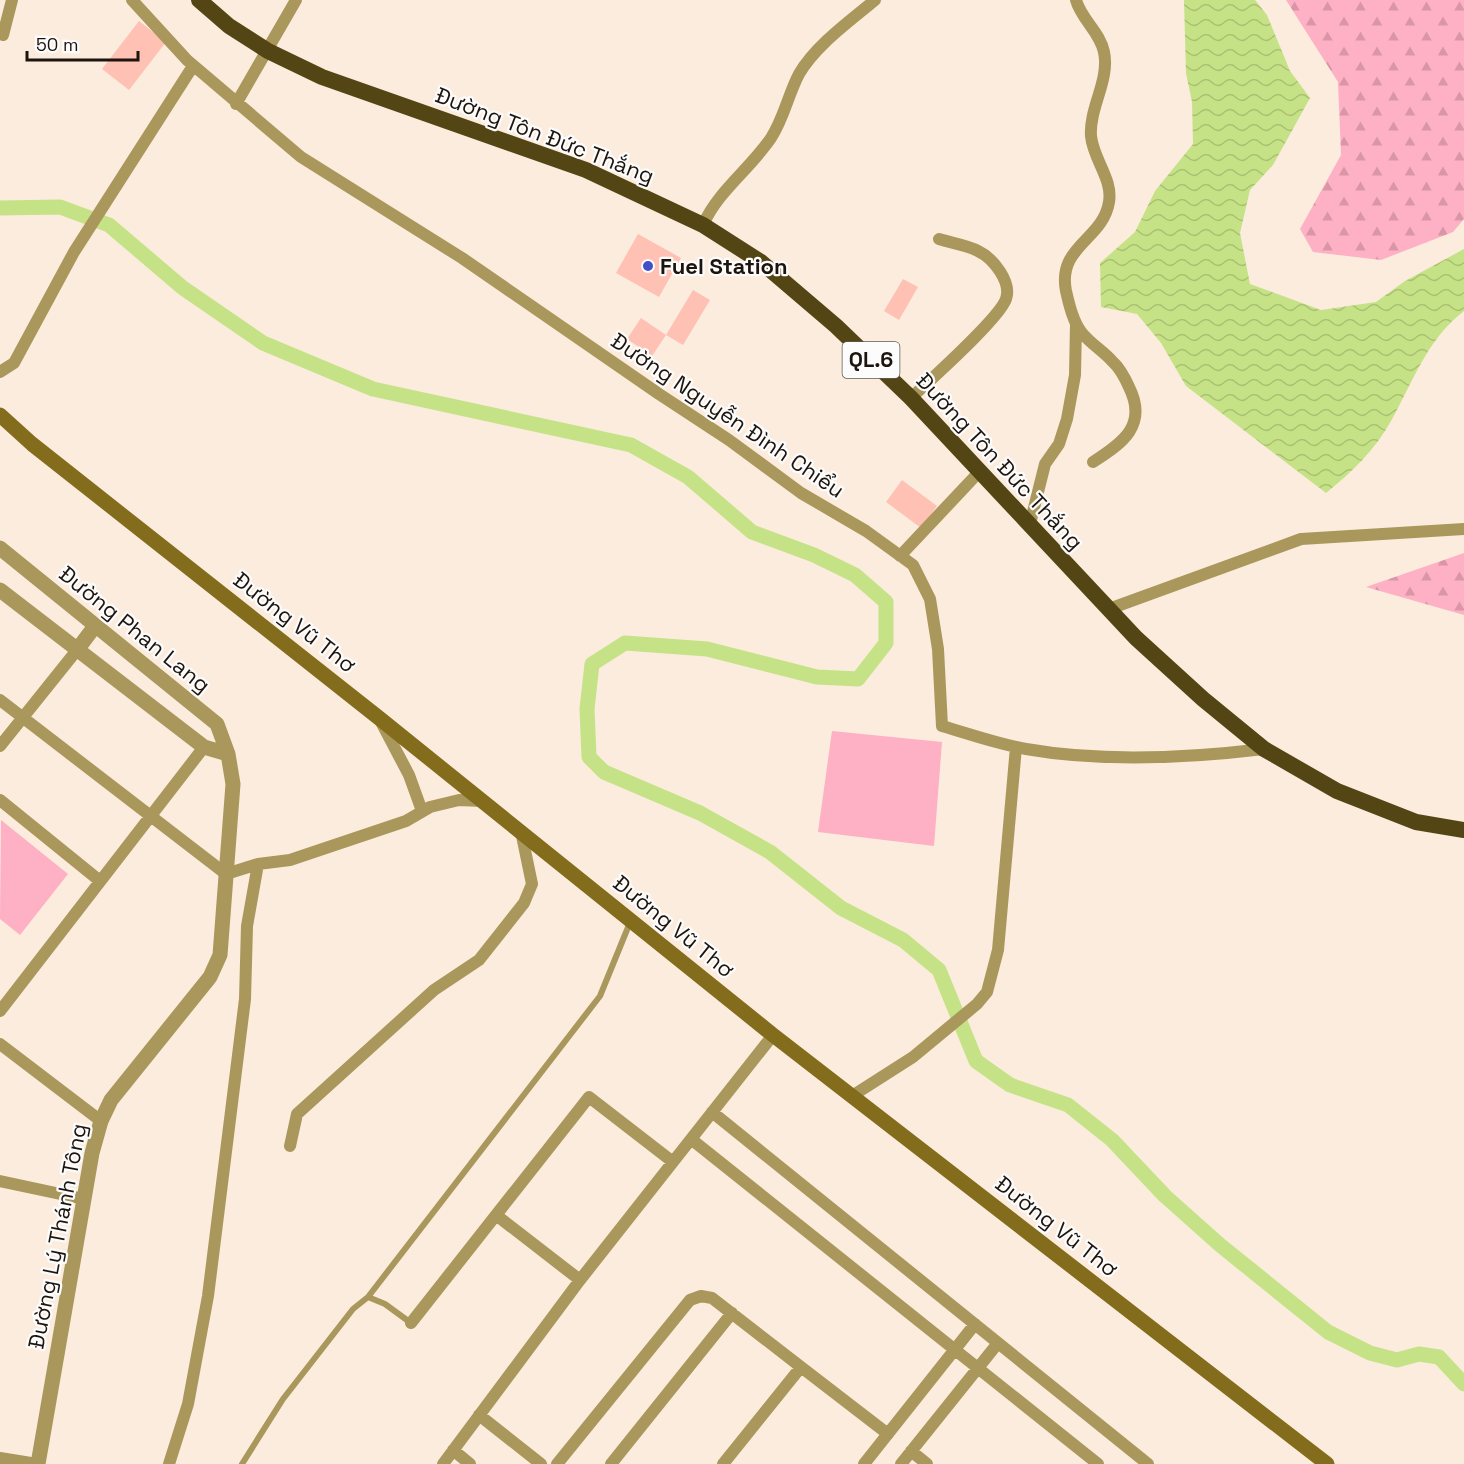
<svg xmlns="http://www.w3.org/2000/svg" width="1464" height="1464" font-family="'Space Grotesk',sans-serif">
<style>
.forest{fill:url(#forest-firs)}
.park{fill:#feb0c4}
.water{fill:url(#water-waves)}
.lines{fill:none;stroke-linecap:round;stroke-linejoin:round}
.canal{stroke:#c6e286;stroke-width:15}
.building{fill:#fec1b4}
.service{stroke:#aa975c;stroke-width:6}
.minor{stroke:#aa975c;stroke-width:12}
.tertiary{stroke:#aa975c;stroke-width:15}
.secondary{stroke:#836d1d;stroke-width:15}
.trunk{stroke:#534614;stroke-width:16}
.poi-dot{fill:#4252c6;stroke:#fcfcfc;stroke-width:2}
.labels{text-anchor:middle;stroke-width:4.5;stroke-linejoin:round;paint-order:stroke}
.shield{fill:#fcfcfc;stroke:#605a55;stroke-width:1.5}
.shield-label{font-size:21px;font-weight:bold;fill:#1d140d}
.street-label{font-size:22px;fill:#1d140d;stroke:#fcfcfc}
.poi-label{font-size:22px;font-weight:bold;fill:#1d140d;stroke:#fcfcfc;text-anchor:start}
</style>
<defs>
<pattern id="forest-firs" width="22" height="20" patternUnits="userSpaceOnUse" patternTransform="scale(1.5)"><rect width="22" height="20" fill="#feb0c4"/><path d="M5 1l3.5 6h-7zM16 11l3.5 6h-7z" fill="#d996a7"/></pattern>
<pattern id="water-waves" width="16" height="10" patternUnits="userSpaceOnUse" patternTransform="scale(1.5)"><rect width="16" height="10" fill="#c6e286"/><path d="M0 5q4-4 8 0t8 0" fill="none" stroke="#aac172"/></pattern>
</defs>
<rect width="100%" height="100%" fill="#fbecde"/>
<path class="forest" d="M 1286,0 L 1464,0 L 1464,219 L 1453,232 L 1381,260 L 1313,252 L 1300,229 L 1341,155 L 1338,82 Z
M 1464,553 L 1464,615 L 1366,587 Z"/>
<path class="park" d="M 832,731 L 942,742 L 934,846 L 818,832 Z
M 1,820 L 68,874 L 20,935 L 0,919 Z"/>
<path class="water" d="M 1184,0 L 1255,0 L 1267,15 L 1290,71 L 1310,98 L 1273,165 L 1250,190 L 1240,233 L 1250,284 L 1321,310 L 1376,302 L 1405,281 L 1464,249 L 1464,311 C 1427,339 1413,382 1391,421 C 1375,450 1351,473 1326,493 L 1186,386 L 1161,343 L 1137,314 L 1101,307 L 1100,263 L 1135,232 L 1155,191 L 1193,144 L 1192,102 L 1186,73 Z"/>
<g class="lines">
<path class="canal" d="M 0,208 L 60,207 L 109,225 L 183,288 L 263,343 L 373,389 L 631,445 L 688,477 L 752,532 L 814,555 L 855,575 L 886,602 L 886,643 L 858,679 L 817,677 L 707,649 L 625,643 L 592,664 L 587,709 L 589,757 L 604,772 L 700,813 L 770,852 L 841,908 L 903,940 L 939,970 L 976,1061 L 1010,1085 L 1068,1105 L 1112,1140 L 1165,1196 L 1220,1245 L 1328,1332 L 1370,1353 L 1397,1360 L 1419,1354 L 1439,1357 L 1464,1384"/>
</g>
<path class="building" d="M 139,21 L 166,42 L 129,90 L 102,69 Z
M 638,234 L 681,258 L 659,297 L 616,273 Z
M 903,279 L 918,287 L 899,320 L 884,311 Z
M 693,290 L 710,300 L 683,345 L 666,335 Z
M 641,318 L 666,335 L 652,356 L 627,339 Z
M 902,480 L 937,506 L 921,528 L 886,502 Z"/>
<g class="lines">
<path class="service" d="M 368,1297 L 600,996 L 631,920
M 242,1464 L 283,1399 L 353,1309 L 368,1297 L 385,1304 L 411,1323"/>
<path class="minor" d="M 132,0 L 187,60 L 301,157 L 462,258 L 659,394 L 729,440 L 801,493 L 866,531 L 913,565 L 930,599 L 938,649 L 942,726 C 970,734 998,744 1026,749 C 1100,762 1189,758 1264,749
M 1076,0 C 1081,19 1100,32 1104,52 C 1110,80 1089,108 1091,136 C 1093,159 1113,179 1109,202 C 1103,240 1057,246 1066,291 C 1069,304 1073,322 1082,333 C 1091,344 1103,351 1112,361 C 1120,368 1125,378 1129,387 C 1148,425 1123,443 1093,462
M 3,35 L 12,0
M 236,104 L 296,0
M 703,225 C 718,191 750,169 771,138 C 784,118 788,95 799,74 C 816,45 849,22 875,0
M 0,372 L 14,363 L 74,252 L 193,66
M 911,398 C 930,380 999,319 1006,299 C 1012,282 993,258 978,251 C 967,245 951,243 939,239
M 1030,524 L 1045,464 L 1059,444 L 1067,419 L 1075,375 L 1076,324
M 900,556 L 980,471
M 1109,609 L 1301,539 L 1464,529
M 0,700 L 226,874 L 258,864
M 380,720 L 409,775 L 422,811
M 0,746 L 77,650
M 0,800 L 100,881
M 0,1011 L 204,747
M 0,1044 L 101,1121
M 852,1096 L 913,1057 L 977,1004 L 987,992 L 998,950 L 1016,747
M 712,1112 L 1148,1464
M 691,1139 L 1098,1464
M 290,1146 L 297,1114 L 434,990 L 479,960 L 524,903 L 532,884 L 521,831
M 0,1181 L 84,1199
M 496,1215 L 580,1280
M 411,1323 L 589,1097 L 673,1162
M 801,1367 L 888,1434
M 479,1415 L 541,1464
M 453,1450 L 470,1464
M 911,1451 L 927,1464
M 0,1458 L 37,1464
M 169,1464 L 188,1404 L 208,1296 L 245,999 L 247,926 L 258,864 L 290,860 L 406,821 L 430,807 L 459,800 L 482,801
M 443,1464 L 580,1280 L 773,1035
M 557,1464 L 690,1300 L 701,1296 L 712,1298 L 801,1367 L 723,1464
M 611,1464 L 732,1313
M 864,1464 L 975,1324
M 901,1464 L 998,1343"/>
<path class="tertiary" d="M 0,548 L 217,724 L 228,754 L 233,784 L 220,955 L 210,977 L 111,1100 L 101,1121 L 92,1153 L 38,1464
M 0,590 L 204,747 L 228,754
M 77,650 L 95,626"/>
<path class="secondary" d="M 0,415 L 32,444 L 379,718 L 773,1035 L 1327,1464"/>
<path class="trunk" d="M 199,0 L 229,26 L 268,51 L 322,77 L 586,170 L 703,225 L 761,262 L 836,326 L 911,398 L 1136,638 L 1203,699 L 1264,749 L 1337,791 L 1416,822 L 1464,830"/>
</g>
<circle class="poi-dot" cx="648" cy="266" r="6"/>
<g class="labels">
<rect class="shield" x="842.5" y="342" width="57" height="36" rx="4.5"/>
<g class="shield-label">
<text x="871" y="367">QL.6</text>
</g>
<g class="street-label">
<text transform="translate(545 135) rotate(21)" y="8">Đường Tôn Đức Thắng</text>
<text transform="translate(728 415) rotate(34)" y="8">Đường Nguyễn Đình Chiểu</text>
<text transform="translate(1000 461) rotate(47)" y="8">Đường Tôn Đức Thắng</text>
<text transform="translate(295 622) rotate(38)" y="8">Đường Vũ Thơ</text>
<text transform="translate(135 629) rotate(39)" y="8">Đường Phan Lang</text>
<text transform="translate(674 926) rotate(39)" y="8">Đường Vũ Thơ</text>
<text transform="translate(1057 1226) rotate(38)" y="8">Đường Vũ Thơ</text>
<text transform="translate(57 1236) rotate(-79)" y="8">Đường Lý Thánh Tông</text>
</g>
<g class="poi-label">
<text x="660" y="274">Fuel Station</text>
</g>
</g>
<path d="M27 51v9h111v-9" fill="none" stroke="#1d140d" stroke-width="3"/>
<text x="36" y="51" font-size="18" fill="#1d140d" stroke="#fcfcfc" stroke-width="4.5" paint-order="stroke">50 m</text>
</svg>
